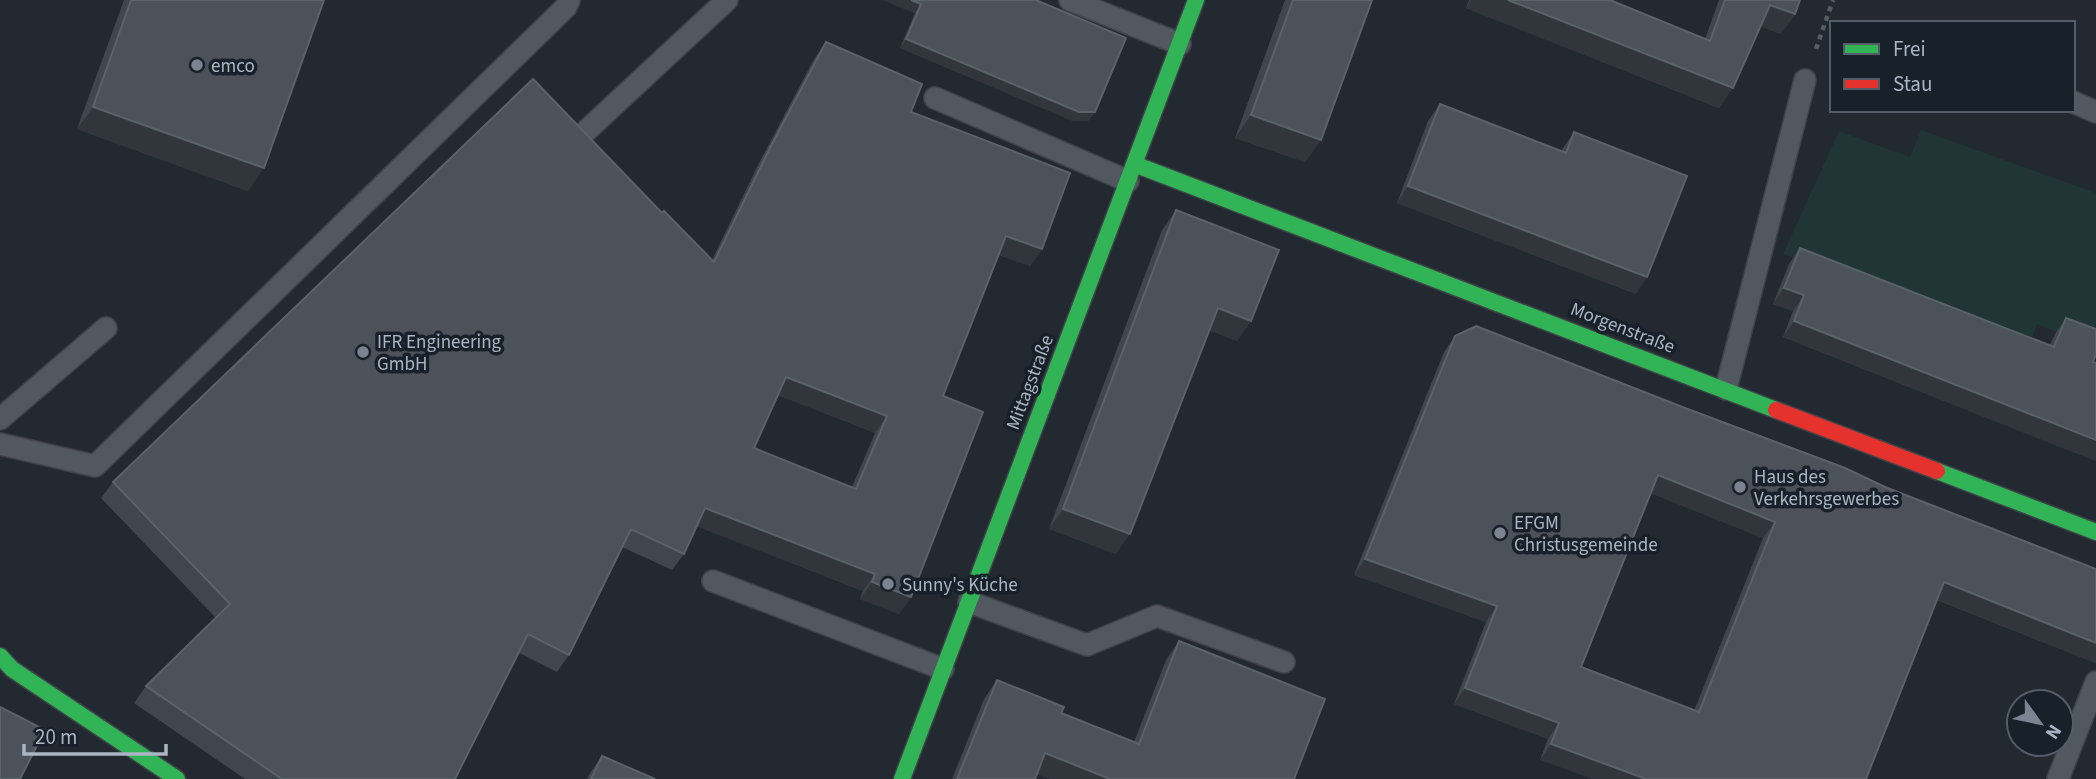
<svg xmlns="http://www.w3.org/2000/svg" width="2096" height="779" font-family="'Source Sans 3',sans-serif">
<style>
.green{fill:#213436}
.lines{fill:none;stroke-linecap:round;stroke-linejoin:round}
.lane-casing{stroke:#3f4349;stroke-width:24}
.fast-casing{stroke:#3f4349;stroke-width:19}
.jam-casing{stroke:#3f4349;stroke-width:19}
.path{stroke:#565c62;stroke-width:4.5;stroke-dasharray:5 5;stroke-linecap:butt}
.lane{stroke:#52585f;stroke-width:21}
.fast{stroke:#30b455;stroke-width:16}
.jam{stroke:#e5322d;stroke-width:16}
.wall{fill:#40464d;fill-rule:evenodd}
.shaded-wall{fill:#30363c}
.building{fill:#4c525a;stroke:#5a626a;stroke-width:2;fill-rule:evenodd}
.poi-dot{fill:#7b8490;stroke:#18202a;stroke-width:2.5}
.labels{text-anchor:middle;stroke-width:7;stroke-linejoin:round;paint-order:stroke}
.poi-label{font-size:19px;fill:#abb5c3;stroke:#18202a;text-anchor:start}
.street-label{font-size:19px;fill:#abb5c3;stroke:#18202a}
</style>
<rect width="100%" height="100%" fill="#232930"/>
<path class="green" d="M 1921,130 L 2096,193 L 2096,347 L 2037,324 L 2028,349 L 1783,254 L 1839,131 L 1910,157 Z"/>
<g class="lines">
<defs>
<path id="lane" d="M 1070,0 L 1180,44
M 935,98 L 1128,181
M 2073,102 L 2096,112
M 585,132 L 727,0
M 1726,389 L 1805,80
M 0,419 L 106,328
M 0,444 L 95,466 L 566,7 L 569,0
M 713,581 L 943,669
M 969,602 L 1087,645 L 1157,616 L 1284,662
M 2058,779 L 2096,682"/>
<path id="fast" d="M 1134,164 L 1776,410
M 1937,471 L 2096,532
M 0,656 L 12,669 L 177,779
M 902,779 L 1196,0"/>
<path id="jam" d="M 1776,410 L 1937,471"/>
</defs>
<use href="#lane" class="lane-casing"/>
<use href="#fast" class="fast-casing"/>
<use href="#jam" class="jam-casing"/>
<path class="path" d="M 1816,49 L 1833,0"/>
<use href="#lane" class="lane"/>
<use href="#fast" class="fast"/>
<use href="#jam" class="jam"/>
</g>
<path class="wall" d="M 124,0 L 324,0 L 248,191 L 77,129 Z
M 883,0 L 1036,0 L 1095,112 L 1088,121 L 1073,121 L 900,48 L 915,13 Z
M 1285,0 L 1372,0 L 1321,140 L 1305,162 L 1235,138 Z
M 1469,0 L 1610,0 L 1705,39 L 1719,0 L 1800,0 L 1795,14 L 1781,34 L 1760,26 L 1719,108 L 1466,8 Z
M 826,42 L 911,112 L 1042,249 L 1030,266 L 999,255 L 943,396 L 911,597 L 899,614 L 860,599 L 863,591 L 697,526 L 684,554 L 672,570 L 622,547 L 569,655 L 557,672 L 519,653 L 455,779 L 245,779 L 134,703 L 146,686 L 216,618 L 101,498 L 113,482 L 712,260 L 758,165 L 814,59 ZM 778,395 L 875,433 L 852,487 L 754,448 Z
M 1440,104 L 1561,151 L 1574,132 L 1636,294 L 1397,203 L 1428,121 Z
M 1176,210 L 1251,321 L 1237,341 L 1209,330 L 1116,554 L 1049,529 L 1162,230 Z
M 1800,248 L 2050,345 L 2055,334 L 2066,318 L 2093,362 L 2096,363 L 2096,461 L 1783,337 L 1793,311 L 1773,304 L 1789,264 Z
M 1455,336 L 1885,487 L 2096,569 L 2096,663 L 1937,600 L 1866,779 L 1540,760 L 1548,739 L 1454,704 L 1486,622 L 1354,575 L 1444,352 ZM 1651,493 L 1763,538 L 1694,711 L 1581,667 Z
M 1179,641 L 1325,699 L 1037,774 L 1035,779 L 952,779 L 984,699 L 997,680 L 1061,713 L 1134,742 L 1166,660 Z
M 602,756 L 655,779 L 587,779 L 590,773 Z"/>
<path class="shaded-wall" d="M 883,0 L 911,0 L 921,4 L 915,13 Z
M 1471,0 L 1508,0 L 1733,88 L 1719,108 L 1466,8 Z
M 1770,5 L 1795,14 L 1781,34 L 1756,24 Z
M 906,39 L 1095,112 L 1088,121 L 1073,121 L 900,48 Z
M 93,107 L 264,168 L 248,191 L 77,129 Z
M 1251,115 L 1321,140 L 1305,162 L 1235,138 Z
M 1408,186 L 1647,277 L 1636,294 L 1397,203 Z
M 1006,236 L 1042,249 L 1030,266 L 994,253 Z
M 1784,288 L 1804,295 L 1793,311 L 1773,304 Z
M 1218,308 L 1251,321 L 1237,341 L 1204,328 Z
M 1794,321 L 2096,440 L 2096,461 L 1783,337 Z
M 786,377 L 887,416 L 875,433 L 774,393 Z
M 1658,475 L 1775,522 L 1763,538 L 1647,491 Z
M 705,508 L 875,574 L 863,591 L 693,525 Z
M 1063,509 L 1130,534 L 1116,554 L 1049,529 Z
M 1365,559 L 1497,606 L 1486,622 L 1354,575 Z
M 872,582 L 911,597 L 899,614 L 860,599 Z
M 1944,582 L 2096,643 L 2096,663 L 1933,598 Z
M 1465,688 L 1559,723 L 1548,739 L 1454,704 Z
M 1551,744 L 1646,779 L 1592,779 L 1540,760 Z
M 1045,753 L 1110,779 L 1049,779 L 1032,772 Z"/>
<path class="building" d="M 131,0 L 324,0 L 264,168 L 93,107 Z
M 911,0 L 1036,0 L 1126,38 L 1095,112 L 1079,112 L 906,39 L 921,4 Z
M 1293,0 L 1372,0 L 1321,140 L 1251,115 Z
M 1508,0 L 1610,0 L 1710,41 L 1725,0 L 1800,0 L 1795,14 L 1770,5 L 1733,88 Z
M 826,42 L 922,84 L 911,112 L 1070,173 L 1042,249 L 1006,236 L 943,396 L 983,412 L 911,597 L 872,582 L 875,574 L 705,508 L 684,554 L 631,529 L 569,655 L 528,634 L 455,779 L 282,779 L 146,686 L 230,604 L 113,482 L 533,79 L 662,213 L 664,211 L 714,262 L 770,148 ZM 786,377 L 887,416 L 856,489 L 754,448 Z
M 1440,104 L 1566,153 L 1574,132 L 1687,176 L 1647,277 L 1408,186 Z
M 1176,210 L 1279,250 L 1251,321 L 1218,308 L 1130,534 L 1063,509 Z
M 1800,248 L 2054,347 L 2066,318 L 2096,329 L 2096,354 L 2093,362 L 2096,363 L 2096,440 L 1794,321 L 1804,295 L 1784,288 Z
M 1476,326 L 1685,408 L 1845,468 L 1885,487 L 2096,569 L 2096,643 L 1944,582 L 1866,779 L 1646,779 L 1551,744 L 1559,723 L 1465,688 L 1497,606 L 1365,559 L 1455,336 ZM 1658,475 L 1775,522 L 1699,712 L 1581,667 Z
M 1179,641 L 1325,699 L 1294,779 L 1110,779 L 1045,753 L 1035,779 L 957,779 L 997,680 L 1064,707 L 1061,713 L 1139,744 Z
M 0,707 L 45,730 L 20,779 L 0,779 Z
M 602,756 L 655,779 L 591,779 Z"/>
<g class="poi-dot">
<circle cx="197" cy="65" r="7"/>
<circle cx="363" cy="352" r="7"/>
<circle cx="1740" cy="487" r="7"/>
<circle cx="1500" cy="533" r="7"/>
<circle cx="888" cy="584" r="7"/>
</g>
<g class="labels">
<g class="poi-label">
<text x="211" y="72">emco</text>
<text x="377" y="348">IFR Engineering<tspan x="377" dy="22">GmbH</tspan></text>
<text x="1754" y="483">Haus des<tspan x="1754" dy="22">Verkehrsgewerbes</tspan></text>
<text x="1514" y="529">EFGM<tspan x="1514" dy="22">Christusgemeinde</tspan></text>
<text x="902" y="591">Sunny's Küche</text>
</g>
<g class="street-label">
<text transform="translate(1623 327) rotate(21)" y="7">Morgenstraße</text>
<text transform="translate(1029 382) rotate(-69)" y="7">Mittagstraße</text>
</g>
</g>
<rect x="1830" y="21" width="245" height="91" fill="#18202a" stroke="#535c67" stroke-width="2"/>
<rect x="1844" y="44" width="35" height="10" fill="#30b455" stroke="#535c67" stroke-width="2"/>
<text x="1893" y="56" font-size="21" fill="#abb5c3">Frei</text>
<rect x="1844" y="79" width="35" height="10" fill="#e5322d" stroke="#535c67" stroke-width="2"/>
<text x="1893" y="91" font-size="21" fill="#abb5c3">Stau</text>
<g transform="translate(2040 723) rotate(123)"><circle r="33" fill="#18202a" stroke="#535c67" stroke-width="2"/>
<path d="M0-5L12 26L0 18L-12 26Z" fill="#7b8490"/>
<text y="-10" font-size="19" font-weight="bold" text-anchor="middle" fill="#abb5c3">N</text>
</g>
<path d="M24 744v10h142v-10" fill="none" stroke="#abb5c3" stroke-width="3.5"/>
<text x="35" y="744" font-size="21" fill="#abb5c3" stroke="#18202a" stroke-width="5" paint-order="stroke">20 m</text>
</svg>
